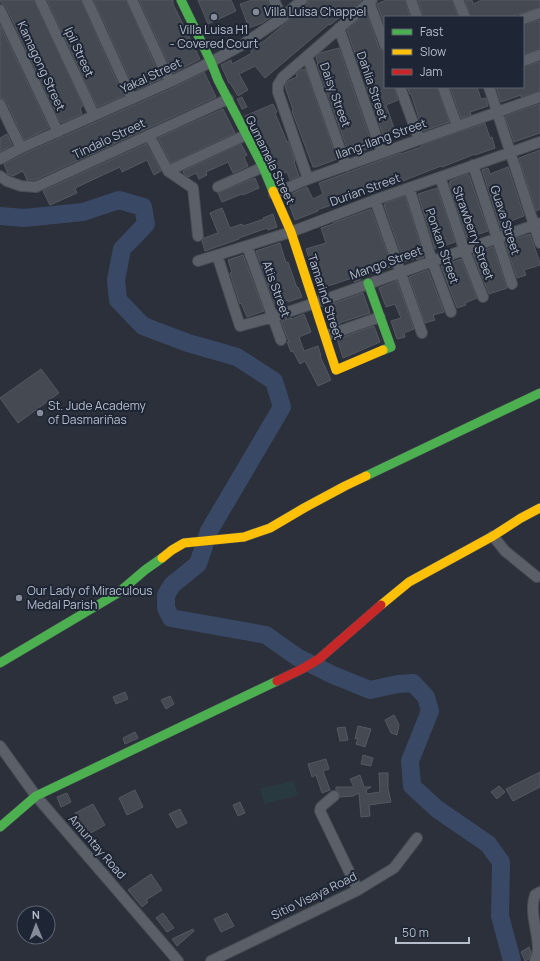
<svg xmlns="http://www.w3.org/2000/svg" width="540" height="961" font-family="Manrope,sans-serif">
<style>
.green{fill:#283a40}
.lines{fill:none;stroke-linecap:round;stroke-linejoin:round}
.river{stroke:#394965;stroke-width:18}
.building{fill:#454952;stroke:#535861}
.street-casing{stroke:#474b52;stroke-width:12}
.fast-casing{stroke:#474b52;stroke-width:10}
.slow-casing{stroke:#474b52;stroke-width:10}
.jam-casing{stroke:#474b52;stroke-width:10}
.street{stroke:#5b5f68;stroke-width:10}
.fast{stroke:#4caf50;stroke-width:9}
.slow{stroke:#ffc107;stroke-width:9}
.jam{stroke:#c62828;stroke-width:9}
.poi-dot{fill:#858b98;stroke:#1e2635;stroke-width:1.5}
.labels{text-anchor:middle;stroke-width:4;stroke-linejoin:round;paint-order:stroke}
.poi-label{font-size:12px;fill:#b5bcca;stroke:#1e2635;text-anchor:start}
.street-label{font-size:12px;fill:#b5bcca;stroke:#1e2635}
</style>
<rect width="100%" height="100%" fill="#2b303a"/>
<path class="green" d="M 294,781 L 298,796 L 264,804 L 260,788 Z"/>
<g class="lines">
<path class="river" d="M 0,216 L 24,218 L 83,212 L 119,200 L 143,207 L 146,224 L 122,249 L 116,280 L 118,300 L 143,326 L 188,343 L 237,357 L 274,381 L 282,407 L 209,531 L 198,564 L 172,585 L 166,595 L 166,608 L 171,618 L 266,635 L 297,657 L 333,675 L 370,690 L 398,684 L 413,683 L 426,697 L 430,711 L 410,761 L 412,786 L 437,809 L 488,844 L 501,862 L 500,916 L 512,961"/>
</g>
<path class="building" d="M 0,0 L 34,0 L 83,106 L 80,108 L 82,114 L 61,123 L 6,7 L 2,4 Z
M 47,0 L 81,0 L 123,96 L 97,107 Z
M 94,0 L 126,0 L 161,79 L 135,90 Z
M 139,0 L 173,0 L 173,4 L 200,59 L 173,73 Z
M 198,0 L 231,0 L 236,11 L 208,24 Z
M 252,0 L 268,0 L 271,9 L 268,10 L 271,17 L 262,23 L 249,28 L 240,4 Z
M 308,0 L 362,0 L 346,14 L 344,14 L 330,25 L 329,24 L 265,78 L 255,66 L 239,74 L 248,90 L 238,96 L 230,83 L 229,83 L 221,65 L 231,60 L 232,64 L 252,53 L 250,49 L 264,41 L 304,8 L 302,9 L 307,5 Z
M 386,0 L 405,0 L 410,17 L 385,17 L 385,26 L 377,4 Z
M 418,0 L 452,0 L 458,17 L 423,17 Z
M 465,0 L 472,0 L 473,4 L 482,0 L 540,0 L 540,7 L 510,17 L 471,17 Z
M 365,14 L 367,14 L 379,48 L 381,50 L 385,51 L 385,87 L 394,87 L 398,100 L 386,105 L 395,131 L 383,135 L 347,30 Z
M 540,20 L 540,49 L 523,54 L 523,25 Z
M 0,25 L 49,128 L 24,140 L 6,101 L 3,98 L 0,98 Z
M 339,48 L 373,147 L 350,155 L 349,154 L 317,64 L 318,64 L 316,57 L 320,53 Z
M 540,62 L 540,91 L 521,97 L 521,95 L 501,102 L 496,87 L 523,87 L 523,67 Z
M 305,69 L 337,159 L 316,167 L 313,167 L 292,111 L 293,110 L 285,86 L 288,81 L 290,80 L 297,77 L 296,74 L 301,70 Z
M 204,72 L 216,97 L 35,180 L 27,180 L 23,171 L 13,176 L 8,174 L 4,164 L 24,154 L 173,88 Z
M 407,87 L 437,87 L 449,122 L 423,131 L 411,94 L 410,94 Z
M 450,87 L 477,87 L 481,99 L 486,98 L 488,106 L 470,112 L 471,115 L 461,118 Z
M 242,97 L 247,107 L 242,109 L 237,99 Z
M 273,104 L 277,112 L 275,113 L 287,142 L 288,141 L 290,146 L 295,161 L 294,162 L 299,176 L 290,180 L 287,172 L 276,176 L 270,163 L 245,116 Z
M 540,104 L 540,133 L 514,142 L 505,116 Z
M 223,109 L 235,133 L 171,163 L 158,138 Z
M 485,123 L 490,138 L 492,137 L 495,148 L 475,155 L 475,154 L 442,167 L 441,166 L 400,182 L 400,181 L 317,210 L 318,211 L 295,220 L 286,196 L 307,187 L 313,199 L 323,194 L 319,183 L 401,153 L 401,154 L 421,147 L 421,146 L 425,144 Z
M 7,134 L 12,145 L 0,152 L 0,138 Z
M 146,144 L 161,171 L 154,175 L 147,160 L 122,172 L 120,167 L 75,188 L 77,193 L 50,205 L 43,191 Z
M 241,144 L 247,155 L 244,157 L 248,166 L 233,173 L 228,162 L 206,172 L 207,175 L 199,179 L 196,173 L 188,177 L 184,174 L 183,171 Z
M 540,150 L 540,209 L 536,211 L 519,158 Z
M 508,167 L 524,216 L 508,222 L 510,227 L 501,230 L 482,170 L 488,168 L 490,174 Z
M 468,174 L 469,175 L 488,231 L 467,238 L 449,183 L 450,183 L 450,181 Z
M 255,178 L 259,188 L 243,195 L 242,194 L 222,202 L 218,193 Z
M 437,188 L 455,242 L 435,249 L 418,194 Z
M 405,196 L 424,257 L 417,260 L 416,258 L 404,262 L 384,205 L 385,204 L 385,203 Z
M 222,208 L 230,228 L 242,224 L 243,226 L 264,219 L 263,218 L 273,214 L 277,227 L 268,230 L 267,228 L 239,238 L 239,239 L 205,251 L 202,241 L 204,238 L 218,233 L 210,213 Z
M 371,209 L 392,266 L 369,275 L 365,275 L 361,277 L 360,280 L 354,282 L 352,278 L 319,289 L 306,249 L 326,243 L 321,228 L 333,224 L 333,223 Z
M 530,234 L 540,263 L 540,265 L 524,270 L 526,275 L 517,278 L 505,242 Z
M 280,243 L 286,263 L 288,262 L 297,288 L 298,287 L 302,297 L 288,302 L 288,300 L 275,305 L 256,251 Z
M 493,247 L 507,288 L 489,294 L 473,254 Z
M 243,255 L 264,311 L 247,317 L 241,303 L 240,304 L 230,273 L 232,272 L 228,260 Z
M 461,259 L 477,298 L 465,303 L 466,305 L 457,308 L 441,266 Z
M 428,270 L 444,312 L 433,315 L 435,320 L 425,323 L 409,277 Z
M 397,281 L 414,329 L 404,333 L 405,337 L 397,339 L 391,321 L 401,318 L 395,304 L 386,307 L 379,288 Z
M 363,293 L 370,313 L 339,323 L 340,324 L 332,327 L 324,307 Z
M 304,314 L 311,332 L 299,337 L 304,351 L 318,346 L 321,356 L 320,356 L 331,380 L 318,386 L 305,361 L 300,364 L 293,351 L 291,352 L 287,342 L 289,342 L 281,321 L 291,318 L 292,319 Z
M 374,326 L 380,342 L 343,358 L 337,339 Z
M 41,369 L 59,393 L 18,423 L 0,398 Z
M 125,692 L 128,699 L 116,704 L 113,697 Z
M 170,696 L 174,704 L 166,709 L 161,700 Z
M 394,715 L 399,725 L 397,735 L 391,733 L 385,720 Z
M 358,726 L 371,729 L 365,747 L 356,744 L 358,738 L 355,739 Z
M 345,727 L 348,740 L 340,741 L 337,728 Z
M 135,732 L 138,738 L 125,744 L 123,738 Z
M 363,755 L 373,758 L 371,766 L 361,764 Z
M 326,759 L 329,769 L 323,771 L 330,790 L 322,793 L 316,775 L 312,777 L 308,764 Z
M 540,772 L 540,787 L 513,801 L 506,789 Z
M 379,773 L 388,773 L 388,788 L 391,802 L 369,805 L 370,816 L 361,817 L 359,793 L 353,796 L 340,797 L 339,792 L 336,790 L 336,787 L 354,787 L 350,779 L 360,775 L 364,787 L 371,787 L 366,790 L 367,794 L 380,792 Z
M 499,786 L 505,792 L 497,799 L 491,792 Z
M 135,790 L 143,807 L 127,815 L 119,798 Z
M 67,793 L 71,802 L 61,807 L 57,797 Z
M 240,802 L 245,813 L 238,816 L 233,805 Z
M 93,804 L 105,825 L 87,835 L 75,813 Z
M 180,809 L 187,823 L 177,828 L 169,814 Z
M 151,874 L 162,890 L 146,900 L 148,902 L 142,907 L 128,890 Z
M 163,913 L 174,928 L 167,932 L 156,918 Z
M 227,913 L 234,926 L 221,932 L 214,919 Z
M 193,929 L 194,931 L 177,946 L 172,939 Z
M 529,947 L 531,952 L 529,959 L 525,961 L 521,952 Z"/>
<g class="lines">
<defs>
<path id="street" d="M 40,0 L 94,115
M 87,0 L 132,99
M 132,0 L 170,82
M 274,0 L 282,18
M 411,0 L 417,17
M 458,0 L 465,17
M 369,2 L 385,45
M 0,10 L 58,132
M 523,19 L 540,13
M 339,28 L 382,153
M 307,56 L 346,166
M 523,61 L 540,55
M 400,87 L 419,139
M 443,87 L 457,126
M 489,87 L 540,243
M 0,104 L 21,148
M 149,135 L 168,171 L 193,188 L 198,236
M 0,159 L 21,148 L 170,82 L 211,62 L 242,45 L 282,18 L 302,0
M 473,165 L 512,284
M 168,171 L 246,135
M 0,176 L 7,181 L 21,186 L 36,187 L 228,99
M 440,177 L 464,249 L 483,297
M 308,179 L 278,92 L 278,85 L 283,77 L 372,0
M 218,187 L 263,167
M 409,188 L 432,261 L 451,312
M 274,194 L 308,179 L 540,97
M 375,200 L 422,333
M 247,246 L 281,340
M 217,255 L 240,326 L 273,317 L 315,303 L 540,223
M 198,261 L 291,232 L 375,200 L 540,142
M 326,336 L 380,317
M 493,536 L 505,551 L 537,577
M 0,746 L 36,796 L 178,961
M 334,796 L 321,807 L 320,811 L 358,890
M 211,961 L 358,890 L 394,868 L 417,838
M 535,961 C 536,957 538,953 538,949 C 538,931 529,912 535,895 L 540,892"/>
<path id="fast" d="M 181,0 L 211,62 L 218,80 L 263,167 L 273,191
M 368,283 L 391,347 L 383,350
M 366,476 L 540,393
M 0,663 L 118,593 L 145,570 L 162,558
M 0,827 L 36,796 L 277,681"/>
<path id="slow" d="M 273,191 L 291,232 L 336,370 L 383,350
M 162,558 L 172,550 L 184,543 L 244,537 L 270,528 L 304,508 L 345,486 L 366,476
M 381,605 L 409,582 L 493,536 L 521,518 L 540,508"/>
<path id="jam" d="M 277,681 L 302,669 L 319,659 L 381,605"/>
</defs>
<use href="#street" class="street-casing"/>
<use href="#fast" class="fast-casing"/>
<use href="#slow" class="slow-casing"/>
<use href="#jam" class="jam-casing"/>
<use href="#street" class="street"/>
<use href="#fast" class="fast"/>
<use href="#slow" class="slow"/>
<use href="#jam" class="jam"/>
</g>
<g class="poi-dot">
<circle cx="256" cy="12" r="4"/>
<circle cx="214" cy="17" r="4"/>
<circle cx="40" cy="413" r="4"/>
<circle cx="19" cy="598" r="4"/>
</g>
<g class="labels">
<g class="poi-label">
<text x="264" y="16">Villa Luisa Chappel</text>
<text x="214" y="34" text-anchor="middle">Villa Luisa H1<tspan x="214" dy="14">- Covered Court</tspan></text>
<text x="48" y="410">St. Jude Academy<tspan x="48" dy="14">of Dasmariñas</tspan></text>
<text x="27" y="595">Our Lady of Miraculous<tspan x="27" dy="14">Medal Parish</tspan></text>
</g>
<g class="street-label">
<text transform="translate(79 52) rotate(65)" y="4">Ipil Street</text>
<text transform="translate(41 66) rotate(65)" y="4">Kamagong Street</text>
<text transform="translate(151 76) rotate(-25)" y="4">Yakal Street</text>
<text transform="translate(372 86) rotate(71)" y="4">Dahlia Street</text>
<text transform="translate(335 95) rotate(70)" y="4">Daisy Street</text>
<text transform="translate(109 139) rotate(-25)" y="4">Tindalo Street</text>
<text transform="translate(381 139) rotate(-20)" y="4">Ilang-Ilang Street</text>
<text transform="translate(270 160) rotate(64)" y="4">Gumamela Street</text>
<text transform="translate(365 190) rotate(-20)" y="4">Durian Street</text>
<text transform="translate(505 220) rotate(72)" y="4">Guava Street</text>
<text transform="translate(473 233) rotate(70)" y="4">Strawberry Street</text>
<text transform="translate(442 246) rotate(71)" y="4">Ponkan Street</text>
<text transform="translate(386 263) rotate(-20)" y="4">Mango Street</text>
<text transform="translate(276 289) rotate(70)" y="4">Atis Street</text>
<text transform="translate(325 297) rotate(72)" y="4">Tamarind Street</text>
<text transform="translate(97 847) rotate(49)" y="4">Amuntay Road</text>
<text transform="translate(314 896) rotate(-26)" y="4">Sitio Visaya Road</text>
</g>
</g>
<rect x="384" y="16" width="140" height="72" fill="#1e2635" stroke="#5a6271"/>
<rect x="392" y="29" width="20" height="6" fill="#4caf50" stroke="#5a6271"/>
<text x="420" y="36" font-size="12" fill="#b5bcca">Fast</text>
<rect x="392" y="49" width="20" height="6" fill="#ffc107" stroke="#5a6271"/>
<text x="420" y="56" font-size="12" fill="#b5bcca">Slow</text>
<rect x="392" y="69" width="20" height="6" fill="#c62828" stroke="#5a6271"/>
<text x="420" y="76" font-size="12" fill="#b5bcca">Jam</text>
<g transform="translate(36 925) rotate(359)"><circle r="19" fill="#1e2635" stroke="#5a6271"/>
<path d="M0-3L7 15L0 10L-7 15Z" fill="#858b98"/>
<text y="-6" font-size="11" font-weight="bold" text-anchor="middle" fill="#b5bcca">N</text>
</g>
<path d="M396 937v6h73v-6" fill="none" stroke="#b5bcca" stroke-width="2"/>
<text x="402" y="937" font-size="12" fill="#b5bcca" stroke="#1e2635" stroke-width="3" paint-order="stroke">50 m</text>
</svg>
